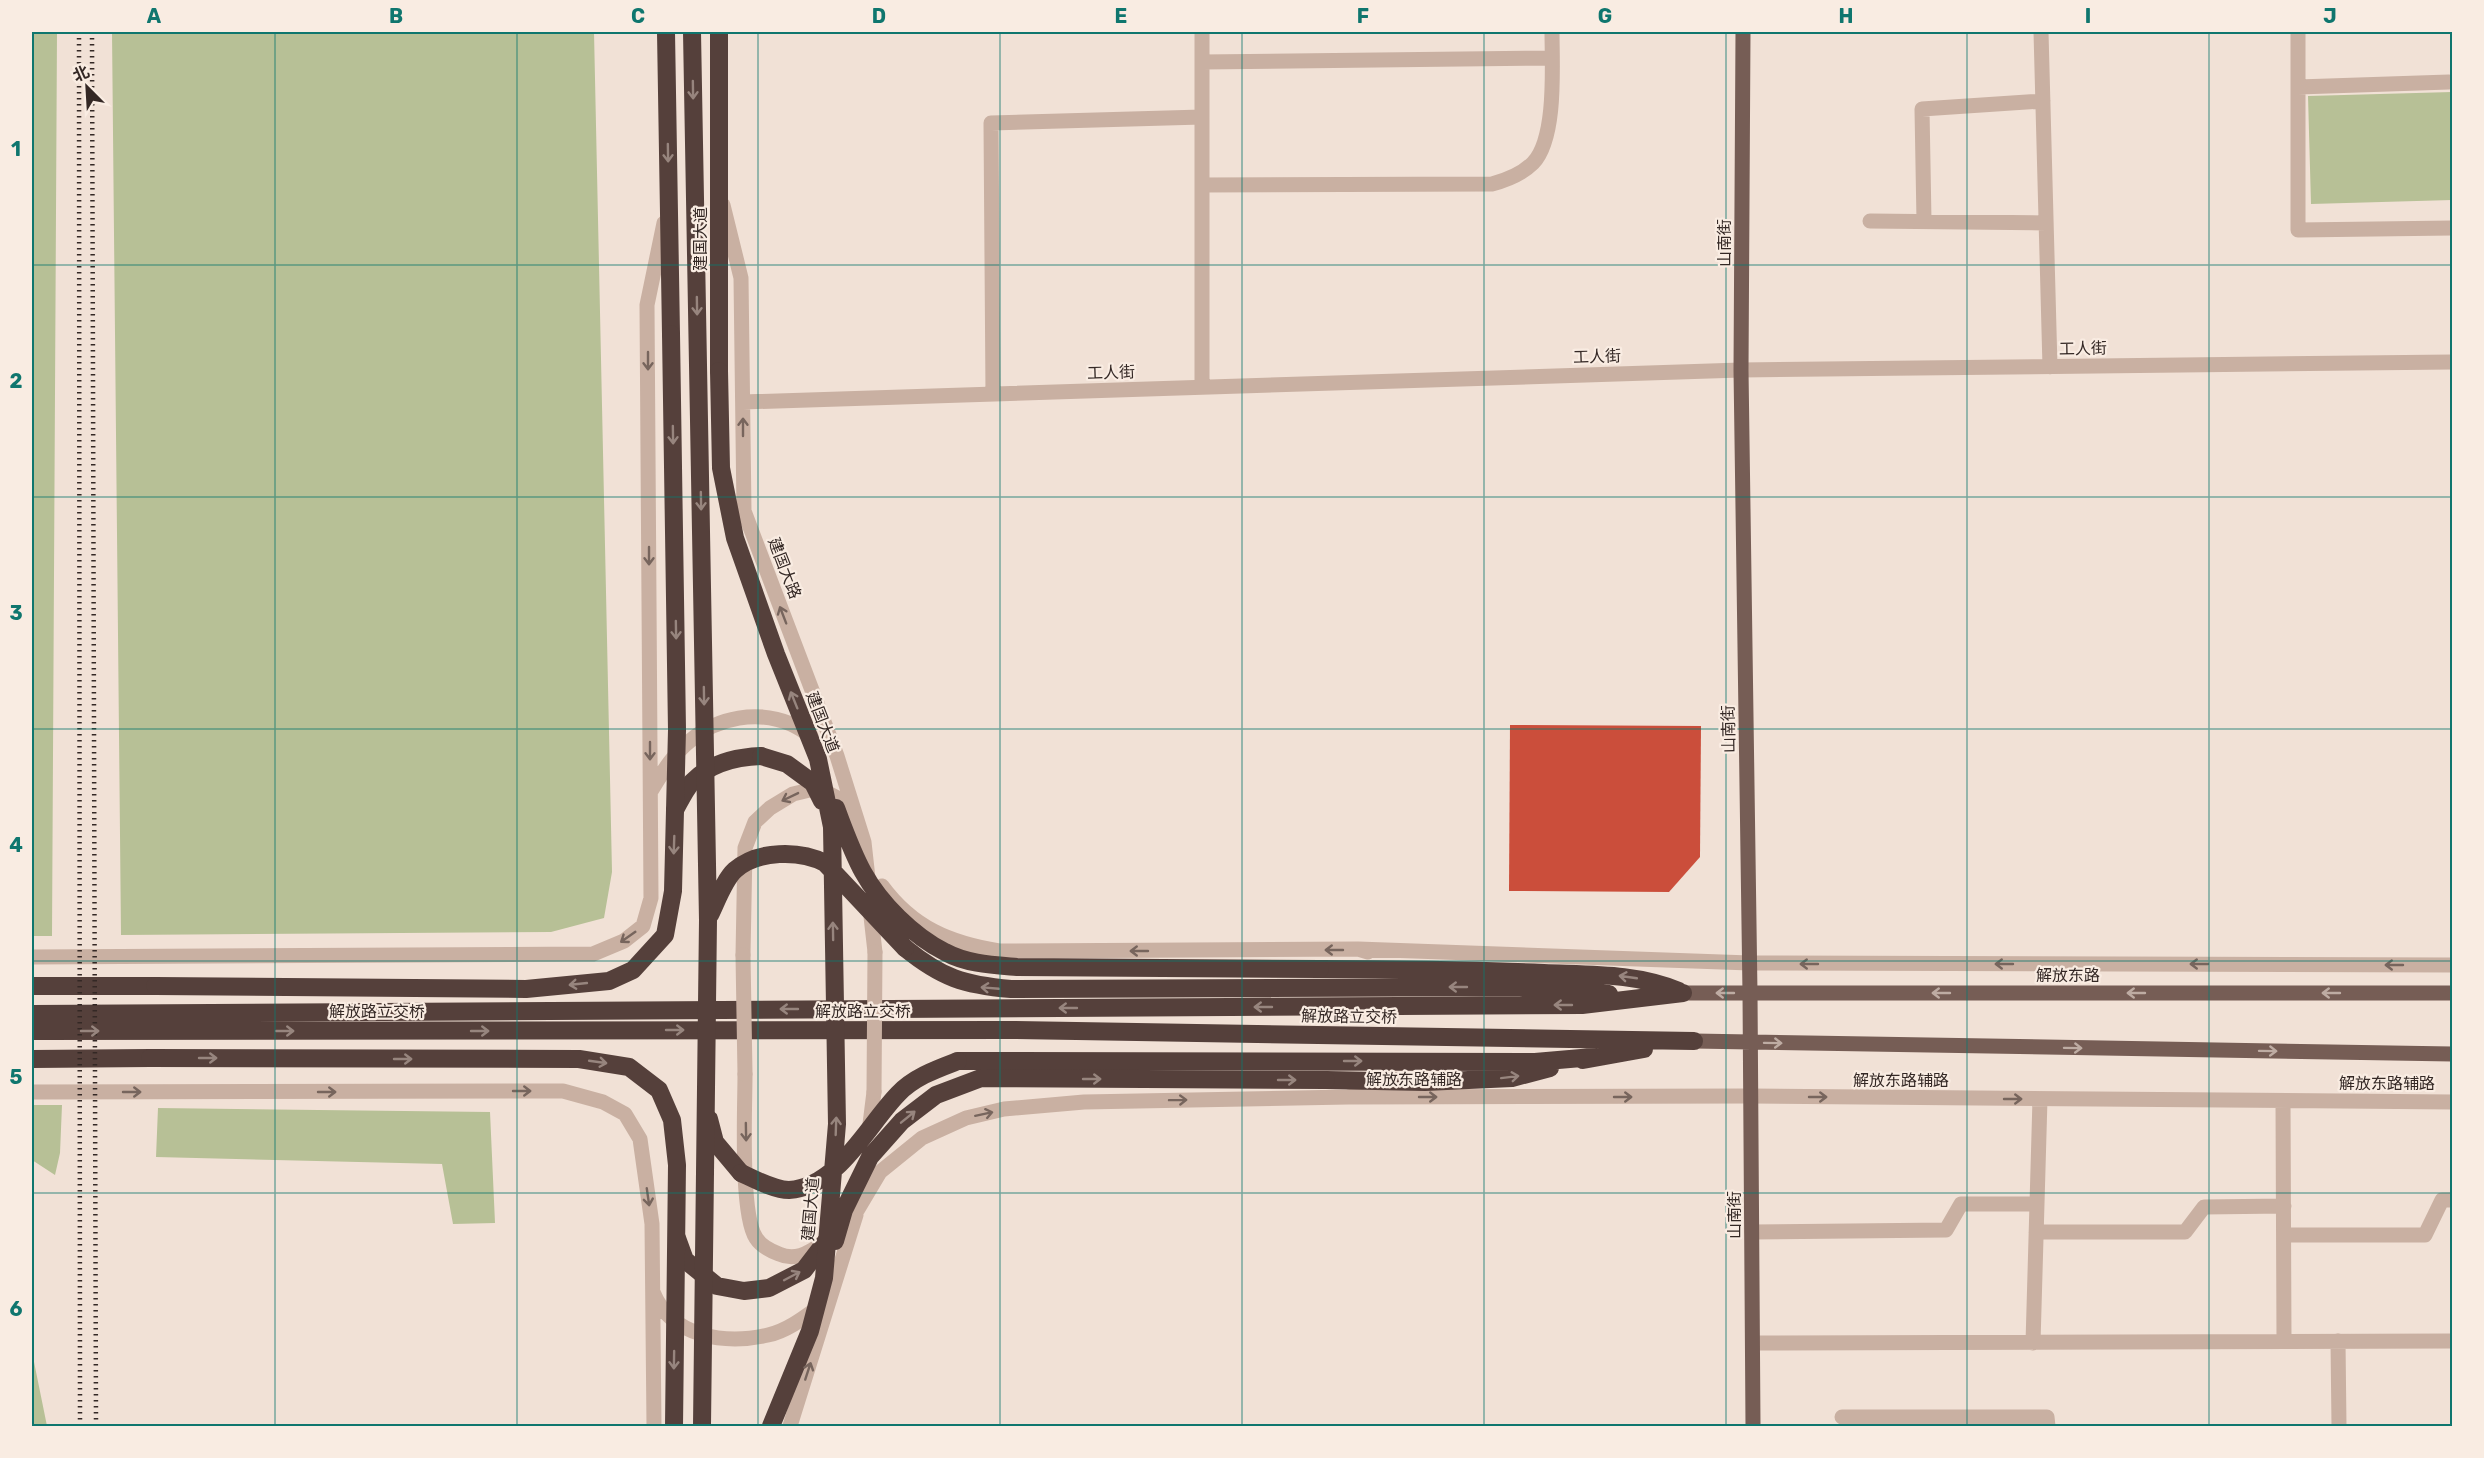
<svg xmlns="http://www.w3.org/2000/svg" width="2484" height="1458" font-family="Rubik,'Noto Sans SC',sans-serif">
<style>
.green{fill:#b7c096}
.building{fill:#cb4e3b}
.lines{fill:none;stroke-linecap:round;stroke-linejoin:round}
.minor{stroke:#c9b0a2;stroke-width:15}
.major{stroke:#765d55;stroke-width:15}
.highway{stroke:#55403b;stroke-width:18}
.rail{stroke:#342825;stroke-width:4.5;stroke-dasharray:1.5 4.5;stroke-linecap:butt}
.minor-bridge{stroke:#c9b0a2;stroke-width:15}
.highway-bridge{stroke:#55403b;stroke-width:18}
.oneway{stroke:#97857e}
.oneway2{stroke:#77655d}
.oneway3{stroke:#beaca3}
.grid{fill:none;stroke:#0f766e;stroke-width:1.5;stroke-opacity:0.55}
.labels{text-anchor:middle;stroke-width:4.5;stroke-linejoin:round;paint-order:stroke}
.street-label{font-size:16px;fill:#342825;stroke:#f9ece2}
.neatline{fill:none;stroke:#0f766e;stroke-width:2}
.grid-label{font-size:20px;text-anchor:middle;font-weight:bold;fill:#0f766e}
</style>
<rect width="100%" height="100%" fill="#f1e1d6"/>
<path class="green" d="M 32,32 L 57,32 L 52,936 L 32,936 Z
M 112,32 L 594,32 L 612,872 L 604,918 L 551,932 L 121,935 Z
M 2452,92 L 2452,200 L 2311,204 L 2308,96 Z
M 32,1105 L 62,1105 L 60,1153 L 55,1175 L 32,1160 Z
M 158,1108 L 490,1112 L 495,1223 L 453,1224 L 442,1164 L 156,1157 Z
M 32,1352 L 47,1426 L 32,1426 Z"/>
<path class="building" d="M 1510,725 L 1701,726 L 1700,857 L 1669,892 L 1509,891 Z"/>
<g class="lines">
<path class="minor" d="M 2041,32 L 2050,367
M 2298,32 L 2298,230 L 2452,228
M 1202,62 L 1552,58
M 2298,87 L 2449,82
M 1202,185 L 1492,184 C 1507,180 1522,174 1533,163 C 1557,138 1552,64 1552,32
M 723,205 L 741,278 L 744,511 L 837,756 L 864,842 L 868,878
M 1870,221 L 2046,223
M 1924,221 L 1922,109 L 2043,101
M 1202,387 L 1202,32
M 993,394 L 991,123 L 1202,117
M 743,402 L 1741,370 L 2452,362
M 651,791 C 662,773 674,753 691,740 C 718,717 758,710 791,724 C 798,727 805,732 811,736
M 882,886 C 913,928 950,943 999,951 L 1358,949 L 1368,952
M 870,908 L 875,952
M 1358,949 L 1750,963 L 2452,965
M 743,955 L 745,848 L 755,822 L 770,808 L 793,794 L 818,788 L 843,801 L 853,814
M 32,957 L 593,954 L 624,941 L 643,926 L 651,898 L 647,305 L 664,223
M 745,1074 C 745,1107 740,1214 756,1238 C 761,1246 771,1251 779,1254 C 794,1261 808,1254 821,1244
M 32,1092 L 563,1091 L 603,1102 L 625,1114 L 640,1139 L 652,1224 L 654,1426
M 1348,1097 L 1751,1096 L 2452,1102
M 2283,1101 L 2284,1341
M 869,1132 L 874,1092
M 839,1229 L 858,1209 L 880,1172 L 922,1138 L 966,1118 L 1004,1109 L 1084,1102 L 1348,1097 L 1359,1095
M 1752,1232 L 1946,1230 L 1961,1204 L 2037,1204
M 2036,1232 L 2185,1232 L 2204,1207 L 2284,1206
M 2284,1235 L 2425,1235 L 2442,1200 L 2452,1200
M 653,1292 C 671,1337 725,1345 768,1335 C 787,1331 805,1317 820,1306
M 2338,1341 L 2339,1426
M 1753,1343 L 2452,1341
M 2033,1343 L 2040,1099
M 1842,1417 L 2047,1417 L 2048,1426
M 790,1426 L 856,1215"/>
<path class="major" d="M 1743,32 L 1741,370 L 1750,993 L 1753,1426
M 1683,993 L 2452,993
M 1694,1041 L 2452,1054"/>
<path class="highway" d="M 666,32 L 671,334
M 719,32 L 719,371
M 675,810 C 680,801 685,790 692,782 C 710,763 737,757 761,756
M 905,948 C 942,978 964,985 1011,989 L 1517,987 L 1609,994
M 1320,969 C 1394,969 1469,970 1544,973 C 1590,975 1636,973 1679,991
M 32,986 L 155,986
M 32,1014 L 1582,1005 L 1683,993
M 32,1031 L 1012,1030 L 1694,1041
M 32,1059 L 150,1058
M 1583,1060 L 1644,1049
M 958,1061 L 1535,1062 L 1593,1057
M 1326,1080 L 1425,1082 L 1512,1078 L 1550,1068
M 709,1119 L 715,1142 L 741,1173
M 677,1238 L 685,1260 L 717,1286 L 744,1291 L 769,1288 L 804,1270 L 827,1240"/>
<path class="rail" d="M 79,32 L 80,1426
M 92,32 L 96,1426"/>
<path class="minor-bridge" d="M 743,955 L 745,1074
M 874,1092 L 875,952"/>
<path class="highway-bridge" d="M 692,32 L 708,920 L 702,1426
M 719,371 L 721,468 L 735,538 L 776,654 L 818,759 L 832,827 L 837,1124 L 824,1278 L 810,1331 L 771,1426
M 761,756 L 787,764 L 813,783 L 822,801
M 836,808 C 844,829 852,852 863,872 C 880,903 913,936 945,952 C 967,964 993,965 1017,967 L 1320,969
M 710,915 C 717,901 724,880 735,870 C 758,850 800,850 825,863 L 905,948
M 155,986 L 526,989 L 609,981 L 633,970 L 665,935 L 673,891 L 677,730 L 671,334
M 150,1058 L 579,1059 L 629,1067 L 659,1090 L 672,1120 L 677,1165 L 674,1426
M 741,1173 C 754,1179 774,1190 789,1190 C 838,1187 867,1126 898,1094 C 914,1077 937,1069 958,1061
M 835,1241 L 844,1210 L 870,1157 L 902,1121 L 936,1095 L 981,1078 L 1326,1080"/>
</g>
<defs><path id="oneway-shaft" d="M-6 0H5M1.5-3L5.5 0L1.5 3" fill="none" stroke-width="1.6" stroke-linecap="round" stroke-linejoin="round" transform="scale(1.5)"/></defs>
<g class="oneway">
<use href="#oneway-shaft" transform="translate(693 90) rotate(89)"/>
<use href="#oneway-shaft" transform="translate(668 153) rotate(89)"/>
<use href="#oneway-shaft" transform="translate(697 306) rotate(89)"/>
<use href="#oneway-shaft" transform="translate(673 435) rotate(89)"/>
<use href="#oneway-shaft" transform="translate(701 501) rotate(89)"/>
<use href="#oneway-shaft" transform="translate(676 630) rotate(89)"/>
<use href="#oneway-shaft" transform="translate(704 696) rotate(89)"/>
<use href="#oneway-shaft" transform="translate(794 700) rotate(-112)"/>
<use href="#oneway-shaft" transform="translate(674 845) rotate(92)"/>
<use href="#oneway-shaft" transform="translate(833 931) rotate(-91)"/>
<use href="#oneway-shaft" transform="translate(1628 977) rotate(-172)"/>
<use href="#oneway-shaft" transform="translate(578 984) rotate(174)"/>
<use href="#oneway-shaft" transform="translate(1458 987) rotate(180)"/>
<use href="#oneway-shaft" transform="translate(990 988) rotate(-175)"/>
<use href="#oneway-shaft" transform="translate(1563 1005) rotate(180)"/>
<use href="#oneway-shaft" transform="translate(1263 1007) rotate(180)"/>
<use href="#oneway-shaft" transform="translate(1068 1008) rotate(180)"/>
<use href="#oneway-shaft" transform="translate(789 1009) rotate(180)"/>
<use href="#oneway-shaft" transform="translate(675 1030)"/>
<use href="#oneway-shaft" transform="translate(90 1031)"/>
<use href="#oneway-shaft" transform="translate(285 1031)"/>
<use href="#oneway-shaft" transform="translate(480 1031)"/>
<use href="#oneway-shaft" transform="translate(208 1058)"/>
<use href="#oneway-shaft" transform="translate(403 1059)"/>
<use href="#oneway-shaft" transform="translate(1353 1061)"/>
<use href="#oneway-shaft" transform="translate(598 1062) rotate(8)"/>
<use href="#oneway-shaft" transform="translate(1510 1077) rotate(-7)"/>
<use href="#oneway-shaft" transform="translate(1092 1079)"/>
<use href="#oneway-shaft" transform="translate(1287 1080)"/>
<use href="#oneway-shaft" transform="translate(908 1117) rotate(-39)"/>
<use href="#oneway-shaft" transform="translate(836 1126) rotate(-88)"/>
<use href="#oneway-shaft" transform="translate(792 1276) rotate(-28)"/>
<use href="#oneway-shaft" transform="translate(674 1360) rotate(91)"/>
</g>
<g class="oneway2">
<use href="#oneway-shaft" transform="translate(648 361) rotate(90)"/>
<use href="#oneway-shaft" transform="translate(743 427) rotate(-90)"/>
<use href="#oneway-shaft" transform="translate(649 556) rotate(90)"/>
<use href="#oneway-shaft" transform="translate(783 615) rotate(-111)"/>
<use href="#oneway-shaft" transform="translate(650 751) rotate(90)"/>
<use href="#oneway-shaft" transform="translate(790 797) rotate(154)"/>
<use href="#oneway-shaft" transform="translate(628 937) rotate(145)"/>
<use href="#oneway-shaft" transform="translate(1334 950) rotate(180)"/>
<use href="#oneway-shaft" transform="translate(1139 951) rotate(180)"/>
<use href="#oneway-shaft" transform="translate(1809 964) rotate(-180)"/>
<use href="#oneway-shaft" transform="translate(2004 964) rotate(-180)"/>
<use href="#oneway-shaft" transform="translate(2199 964) rotate(-180)"/>
<use href="#oneway-shaft" transform="translate(2394 965) rotate(-180)"/>
<use href="#oneway-shaft" transform="translate(522 1091)"/>
<use href="#oneway-shaft" transform="translate(132 1092)"/>
<use href="#oneway-shaft" transform="translate(327 1092)"/>
<use href="#oneway-shaft" transform="translate(1428 1097)"/>
<use href="#oneway-shaft" transform="translate(1623 1097)"/>
<use href="#oneway-shaft" transform="translate(1818 1097)"/>
<use href="#oneway-shaft" transform="translate(2013 1099)"/>
<use href="#oneway-shaft" transform="translate(1178 1100) rotate(-1)"/>
<use href="#oneway-shaft" transform="translate(984 1114) rotate(-12)"/>
<use href="#oneway-shaft" transform="translate(746 1132) rotate(89)"/>
<use href="#oneway-shaft" transform="translate(648 1197) rotate(82)"/>
<use href="#oneway-shaft" transform="translate(808 1371) rotate(-72)"/>
</g>
<g class="oneway3">
<use href="#oneway-shaft" transform="translate(1725 993) rotate(-180)"/>
<use href="#oneway-shaft" transform="translate(1941 993) rotate(180)"/>
<use href="#oneway-shaft" transform="translate(2136 993) rotate(180)"/>
<use href="#oneway-shaft" transform="translate(2331 993) rotate(180)"/>
<use href="#oneway-shaft" transform="translate(1773 1043) rotate(1)"/>
<use href="#oneway-shaft" transform="translate(2073 1048) rotate(1)"/>
<use href="#oneway-shaft" transform="translate(2268 1051) rotate(1)"/>
</g>
<path class="grid" d="M 275,32 L 275,1426M 517,32 L 517,1426M 758,32 L 758,1426M 1000,32 L 1000,1426M 1242,32 L 1242,1426M 1484,32 L 1484,1426M 1726,32 L 1726,1426M 1967,32 L 1967,1426M 2209,32 L 2209,1426M 32,265 L 2452,265M 32,497 L 2452,497M 32,729 L 2452,729M 32,961 L 2452,961M 32,1193 L 2452,1193"/>
<g class="labels">
<g class="street-label">
<text transform="translate(700 239) rotate(-90)" y="6">建国大道</text>
<text transform="translate(1724 243) rotate(-90)" y="6">山南街</text>
<text transform="translate(2083 348) rotate(-1)" y="6">工人街</text>
<text transform="translate(1597 356) rotate(-2)" y="6">工人街</text>
<text transform="translate(1111 372) rotate(-2)" y="6">工人街</text>
<text transform="translate(785 568) rotate(69)" y="6">建国大路</text>
<text transform="translate(823 722) rotate(69)" y="6">建国大道</text>
<text transform="translate(1728 729) rotate(-91)" y="6">山南街</text>
<text x="2068" y="981">解放东路</text>
<text x="377" y="1017">解放路立交桥</text>
<text x="863" y="1017">解放路立交桥</text>
<text transform="translate(1349 1016) rotate(1)" y="6">解放路立交桥</text>
<text x="1414" y="1085">解放东路辅路</text>
<text x="1901" y="1086">解放东路辅路</text>
<text x="2387" y="1089">解放东路辅路</text>
<text transform="translate(810 1209) rotate(-85)" y="6">建国大道</text>
<text transform="translate(1734 1215) rotate(-90)" y="6">山南街</text>
</g>
</g>
<rect width="2484" height="1458" fill="none" stroke="#f9ece2" stroke-width="66"/>
<g transform="translate(87 87) rotate(336)" stroke="#f9ece2" stroke-width="4.5" paint-order="stroke">
<path d="M0-4.5L10 22L0 15L-10 22Z" fill="#342825"/>
<text y="-9" font-size="16" font-weight="bold" text-anchor="middle" fill="#342825">北</text>
</g>
<rect x="33" y="33" width="2418" height="1392" class="neatline"/>
<g class="grid-label">
<text x="154" y="23">A</text>
<text x="396" y="23">B</text>
<text x="638" y="23">C</text>
<text x="879" y="23">D</text>
<text x="1121" y="23">E</text>
<text x="1363" y="23">F</text>
<text x="1605" y="23">G</text>
<text x="1846" y="23">H</text>
<text x="2088" y="23">I</text>
<text x="2330" y="23">J</text>
<text x="16" y="156">1</text>
<text x="16" y="388">2</text>
<text x="16" y="620">3</text>
<text x="16" y="852">4</text>
<text x="16" y="1084">5</text>
<text x="16" y="1316">6</text>
</g>
</svg>
